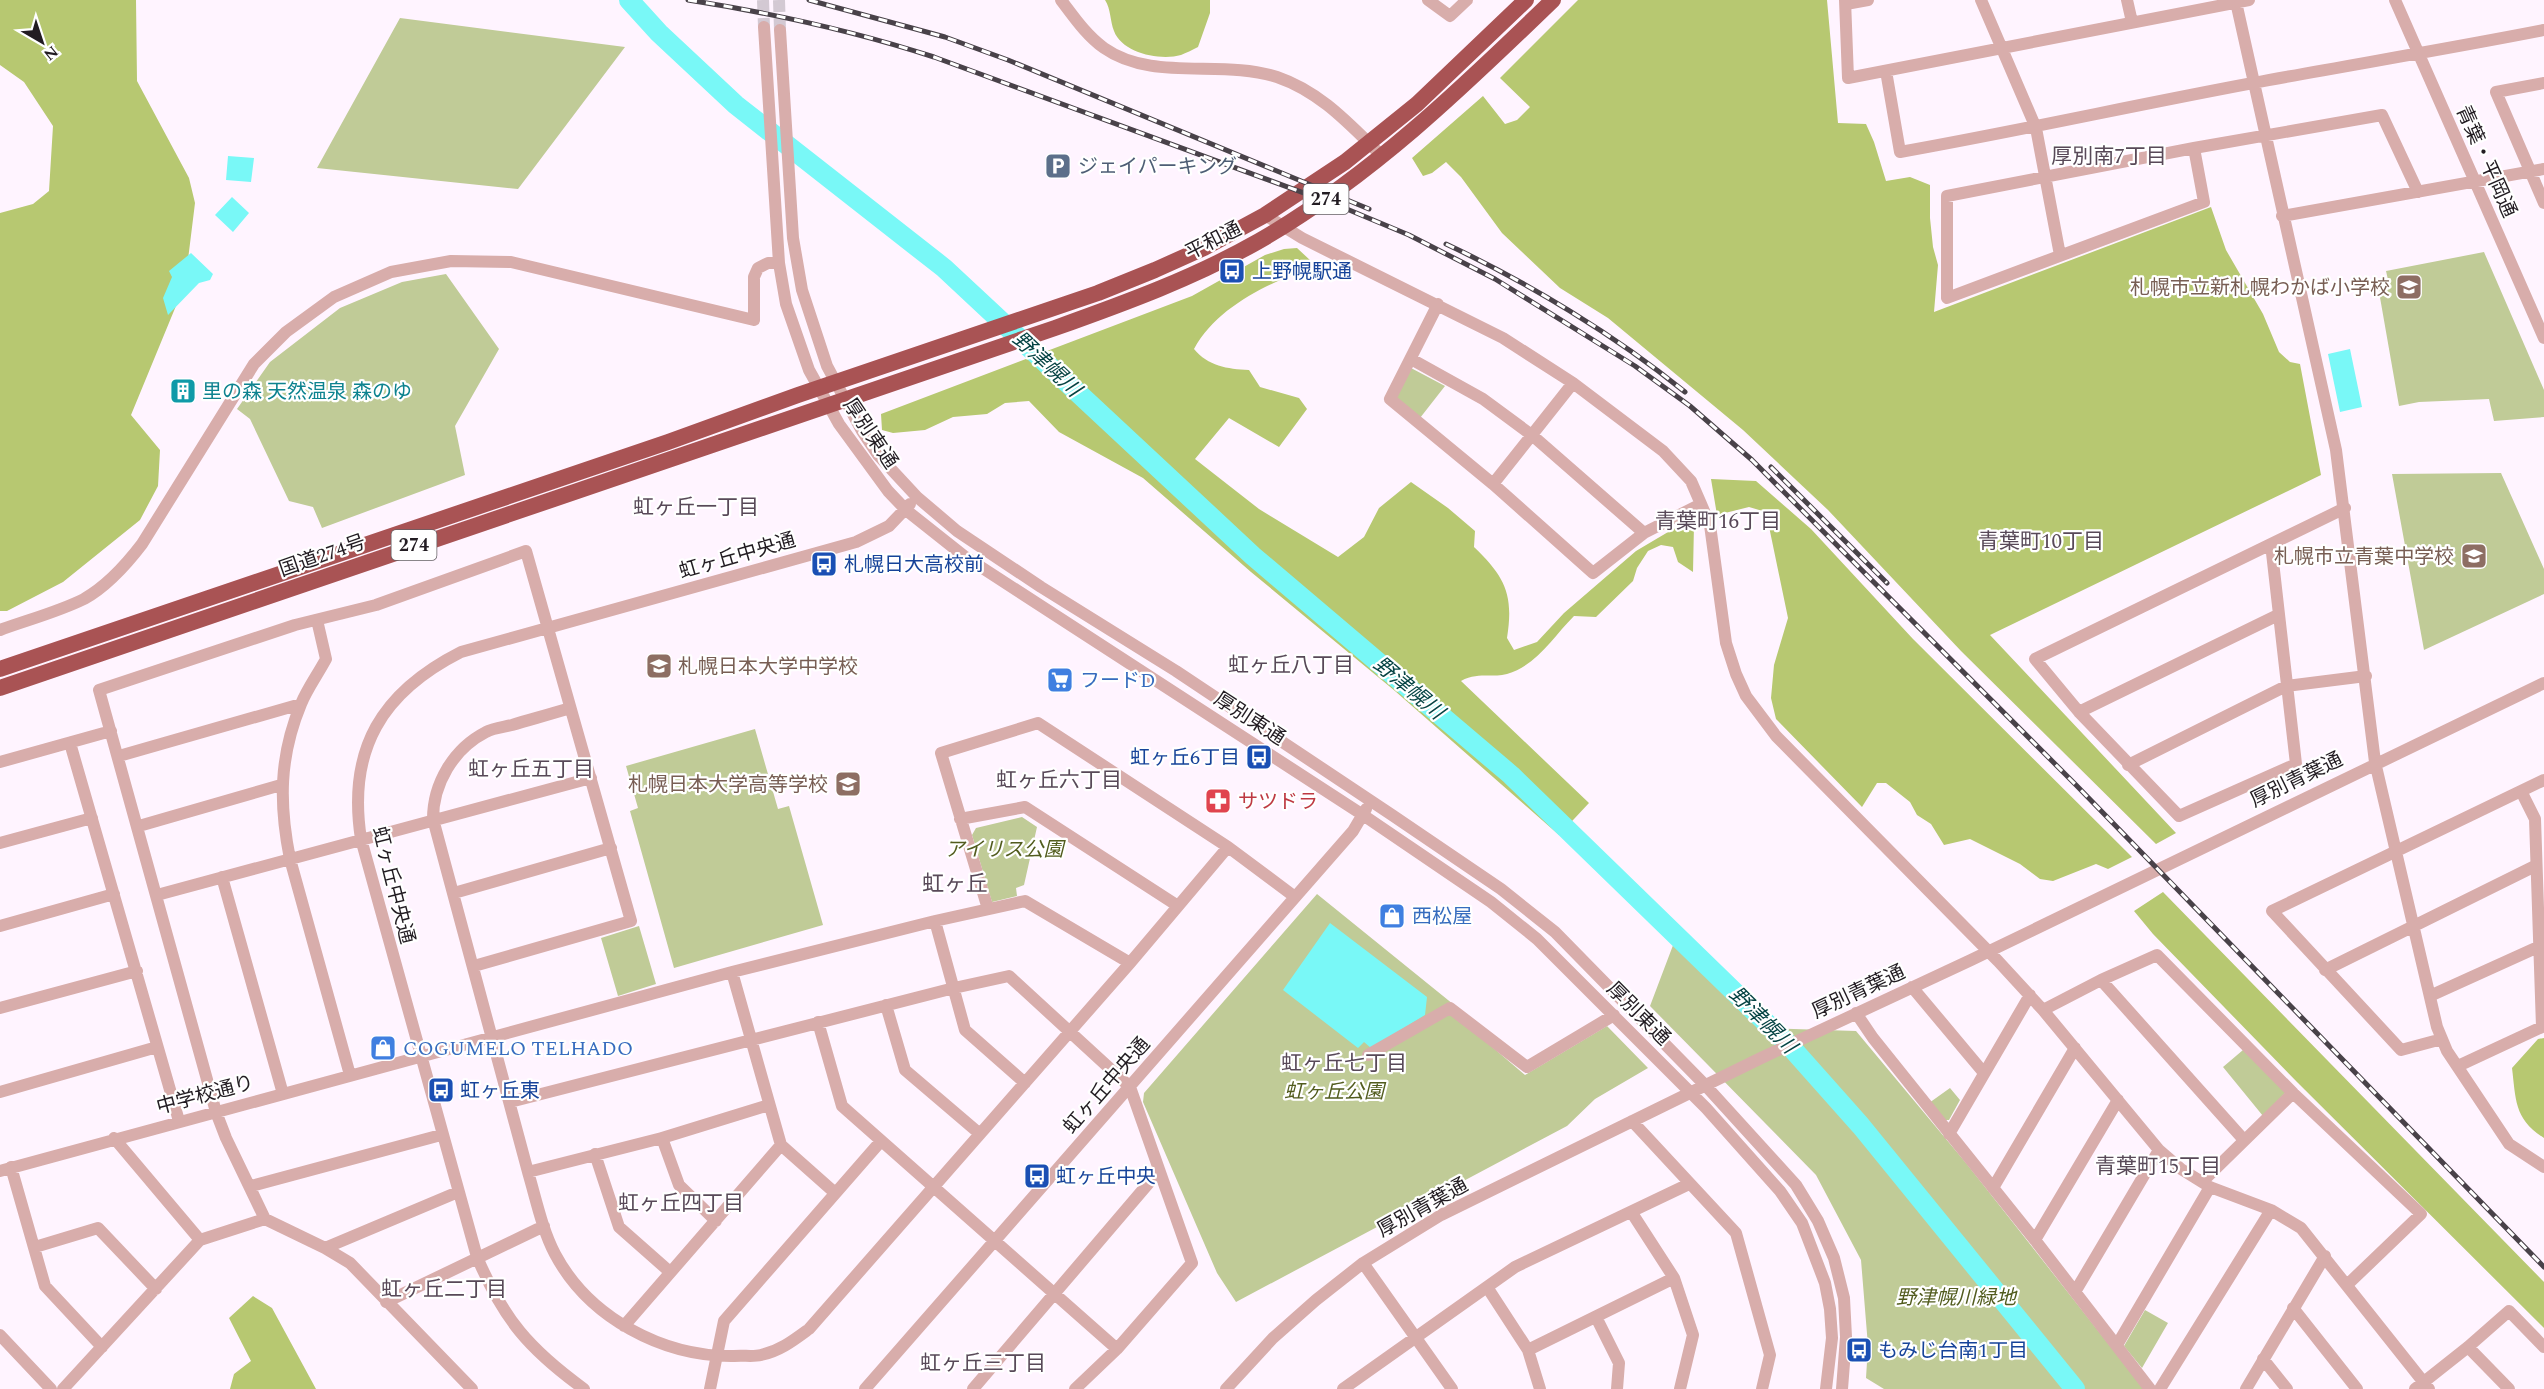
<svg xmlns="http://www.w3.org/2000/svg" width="2544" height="1389" font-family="Spectral,'Noto Sans JP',serif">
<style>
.green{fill:#c0cb97}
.forest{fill:#b7c871}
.water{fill:#79f8f7}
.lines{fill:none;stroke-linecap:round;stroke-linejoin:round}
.river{stroke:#79f8f7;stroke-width:20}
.minor-tunnel{stroke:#d3c9d3;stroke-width:12;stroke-dasharray:12 6;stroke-linecap:butt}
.minor{stroke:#d8adab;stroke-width:12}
.highway{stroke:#a95354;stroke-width:16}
.rail-casing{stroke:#494249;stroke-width:5}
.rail{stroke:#fff;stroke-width:3;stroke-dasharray:9;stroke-linecap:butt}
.labels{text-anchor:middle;stroke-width:4.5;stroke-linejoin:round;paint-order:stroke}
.shield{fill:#fff;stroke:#646064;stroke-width:1.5}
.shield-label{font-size:18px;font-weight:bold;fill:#221c22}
.street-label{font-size:20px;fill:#221c22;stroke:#fff}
.service-label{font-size:20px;fill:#4e5e75;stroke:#fff;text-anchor:start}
.transit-label{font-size:20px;fill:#164399;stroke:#fff;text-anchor:start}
.education-label{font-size:20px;fill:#785e54;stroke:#fff;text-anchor:end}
.culture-label{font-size:20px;fill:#0d838f;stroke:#fff;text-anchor:start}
.shop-label{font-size:20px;fill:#366cbe;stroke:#fff;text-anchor:start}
.health-label{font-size:20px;fill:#be3a42;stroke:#fff;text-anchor:start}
.park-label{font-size:20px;font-style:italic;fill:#525c1e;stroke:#fff}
.neighbourhood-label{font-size:21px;fill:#584958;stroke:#fff}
.water-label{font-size:21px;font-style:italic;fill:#064444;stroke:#fff}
.quarter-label{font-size:22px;fill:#584958;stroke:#fff}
</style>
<rect width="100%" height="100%" fill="#fff4ff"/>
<path class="green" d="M 400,18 L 625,47 L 518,189 L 317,168 Z
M 2484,252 L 2544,390 L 2544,417 L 2494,421 L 2489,399 L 2419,402 L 2399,406 L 2378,286 L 2389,284 L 2386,271 Z
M 446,274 L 499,349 L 455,426 L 465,475 L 322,528 L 313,507 L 289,501 L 250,419 L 237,409 L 270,362 L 340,308 L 402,282 Z
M 1411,368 L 1445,386 L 1420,418 L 1396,397 Z
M 2501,473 L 2544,569 L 2544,594 L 2424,650 L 2392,474 Z
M 755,729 L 778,809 L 789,806 L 823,925 L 674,968 L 630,811 L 638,808 L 626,766 Z
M 1022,817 L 1037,827 L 1024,885 L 1016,888 L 1017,896 L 992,902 L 972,835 L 976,828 Z
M 1317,894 L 1469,1017 L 1464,1023 L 1525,1075 L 1607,1026 L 1648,1068 L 1595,1099 L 1567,1126 L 1236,1302 L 1217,1273 L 1143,1102 L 1144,1093 Z
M 639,926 L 656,984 L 618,996 L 601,938 Z
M 1675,940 L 1760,1028 L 1856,1031 L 1966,1163 L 2144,1389 L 1884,1389 L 1866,1378 L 1868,1346 L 1861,1260 L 1816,1175 L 1650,1006 Z
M 2243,1050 L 2286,1092 L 2263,1116 L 2223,1067 Z
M 1950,1088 L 1960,1100 L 1949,1120 L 1944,1120 L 1929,1103 Z
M 2145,1310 L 2168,1323 L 2142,1368 L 2124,1346 Z"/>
<path class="forest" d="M 0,0 L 136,0 L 137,81 L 189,178 L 195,203 L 185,284 L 131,415 L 160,450 L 158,486 L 140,520 L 63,582 L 7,611 L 0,611 L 0,213 L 33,204 L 49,191 L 53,126 L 24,82 L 0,65 Z
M 1105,0 L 1210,0 L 1210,13 L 1198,47 C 1192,50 1186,53 1181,55 C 1160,61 1122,53 1114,31 C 1110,21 1111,9 1105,0 Z
M 1578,0 L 1827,0 L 1838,123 L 1866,124 L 1874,142 L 1886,181 L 1910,177 L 1930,185 L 1930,218 L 1933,247 L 1938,265 L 1934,312 L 2211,207 L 2226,250 L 2263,314 L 2279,352 L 2290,362 L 2300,364 L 2321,475 L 1990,635 L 2176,833 L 2156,844 L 1961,651 L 1828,510 L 1743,430 L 1608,318 L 1560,288 L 1502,233 L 1461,177 L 1446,162 L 1432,173 L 1423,176 L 1412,158 L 1483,96 L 1505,124 L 1517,120 L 1530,107 L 1500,78 Z
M 1297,248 L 1311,261 L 1308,269 C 1266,284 1216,308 1194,349 C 1208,366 1227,369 1249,370 L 1260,387 L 1299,398 L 1307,409 L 1279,447 L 1229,418 L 1195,459 L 1259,509 L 1338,557 L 1364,537 L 1379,508 L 1411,482 L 1448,508 L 1475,531 L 1474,547 C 1505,577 1514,594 1507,638 L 1514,650 L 1537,642 L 1564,613 L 1636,551 L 1685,522 L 1694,524 L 1693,572 L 1678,562 L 1673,547 L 1661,545 L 1648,551 L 1637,568 L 1633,581 L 1596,617 L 1574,616 C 1553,637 1537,665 1507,674 C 1490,678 1478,672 1461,681 L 1589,803 L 1559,835 L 1395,691 L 1251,572 L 1143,478 L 1059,432 L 1029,401 L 1005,403 L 987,414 L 953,417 L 925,430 L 893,433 L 882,430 L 881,414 L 1192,296 L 1265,255 L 1284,249 Z
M 1711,479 L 1756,481 L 1811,529 L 1913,639 L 2132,857 L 2108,869 L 2096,864 L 2053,881 L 2040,879 L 2020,864 L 1970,839 L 1944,845 L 1931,824 L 1917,815 L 1910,802 L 1886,783 L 1877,783 L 1862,807 L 1776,719 L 1771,698 L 1774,665 L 1788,618 L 1766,512 L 1749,507 L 1717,515 Z
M 2163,892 L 2544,1282 L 2544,1328 L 2297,1082 L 2153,934 L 2134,911 Z
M 2544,1038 L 2544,1138 C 2514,1119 2516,1100 2512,1068 L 2538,1039 Z
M 253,1296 L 272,1308 L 316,1389 L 230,1389 L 234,1374 L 251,1361 L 229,1318 Z"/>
<path class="water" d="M 228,156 L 254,158 L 251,182 L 226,180 Z
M 232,197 L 249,213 L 233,232 L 215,215 Z
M 191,253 L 213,274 L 210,280 L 199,283 L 168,315 L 163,298 L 172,277 L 169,271 Z
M 2350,349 L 2362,407 L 2340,412 L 2328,354 Z
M 1330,923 L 1427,997 L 1425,1015 L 1371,1048 L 1364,1042 L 1358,1048 L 1283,990 Z"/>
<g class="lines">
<path class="river" d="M 629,0 L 659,33 L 736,105 L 944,268 L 1253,556 L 1511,775 L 1789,1045 L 1861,1126 L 2075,1389"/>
<path class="minor-tunnel" d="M 763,0 L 764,27
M 779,0 L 780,30"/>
<path class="minor" d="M 1061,0 C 1074,17 1086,35 1104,48 C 1152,82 1222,59 1277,77 C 1321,92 1350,125 1382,156
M 1428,0 L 1450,16 L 1467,0
M 1845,0 L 1848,78 L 2249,0
M 1981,0 L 2036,128 L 2060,255
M 2127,0 L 2132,22
M 2395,0 L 2544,338
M 2236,2 L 2336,450 L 2375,762 L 2437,1027 L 2447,1051 L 2509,1144 L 2544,1167
M 1846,4 L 1868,0
M 764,27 L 779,263 L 786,304 L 809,370 L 839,424 L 888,491 L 906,510 L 964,556 L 1363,815 L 1491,902 L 1537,939 L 1706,1108 L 1780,1191 L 1802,1223 L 1825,1283 L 1830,1309 L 1832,1338 L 1826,1389
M 780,30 L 793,238 L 802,290 L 827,366 L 862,431 L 878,455 L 917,497 L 957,531 L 1041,587 L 1176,671 L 1392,815 L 1501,889 L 1555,932 L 1706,1086 L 1796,1185 L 1818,1221 L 1834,1258 L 1844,1298 L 1846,1337 L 1842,1389
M 1886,71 L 1900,152 C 2018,131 2135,105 2253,83 C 2350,65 2447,49 2544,30
M 2544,83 L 2496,92 L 2544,203
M 2194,148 L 2204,202 L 1947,298 L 1947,196 L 2194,148 L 2382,115 L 2418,192
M 1265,215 L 1302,238 L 1503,338 L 1573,383 L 1663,451 L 1691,481 L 1701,504 L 1710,525 L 1726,643 L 1736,674 L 1746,696 L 1776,736 L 1998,961 L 2043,1010 L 2159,1150 L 2181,1169 L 2210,1187 L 2271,1210 L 2301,1228 L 2429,1389
M 2282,216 L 2544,169
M 1438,304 L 1390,399 L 1493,484 L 1593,573 L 1644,533 L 1701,504
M 1411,359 L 1483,399 L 1533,436 L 1644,533
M 1493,484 L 1573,383
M 2271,544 L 2296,764 L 2179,816 L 2079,712 L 2035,659 L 2345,508
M 317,620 L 326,659 C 318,674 307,689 301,704 C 279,757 279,804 290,859 L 350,1075
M 0,630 C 27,620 58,612 84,599 C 107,586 126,565 142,544 L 254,364 L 286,332 L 334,297 L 391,272 L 451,261 L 511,262 L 754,320 L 754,277 L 758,268 L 768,263 L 779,263
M 570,708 C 551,714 532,719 512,725 C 504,727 493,728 486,732 C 453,749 433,784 433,819 L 528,1172 C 536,1199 542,1229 555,1254 C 589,1318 663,1357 734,1356 C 743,1355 753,1357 761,1355 C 780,1351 794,1340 809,1329 L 1130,963 L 1228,847
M 2079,712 L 2278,615
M 70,743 L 179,1121
M 119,756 L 301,704
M 0,762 L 111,731
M 2128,765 L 2286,686 L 2366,676
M 960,819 L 1025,807 L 1178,906
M 139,826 L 281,785
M 0,843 L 92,818
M 222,877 L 283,1094
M 454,893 L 611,848
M 157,895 L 591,778
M 988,909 L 941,753 L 1038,723 L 1228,847 L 1295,897
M 935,921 L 965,1030 L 1025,1083
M 0,926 L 114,894
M 2325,970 L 2535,866
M 732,972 L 781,1145 L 834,1192
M 2101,980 L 2244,1140
M 1912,987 L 1984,1073
M 2432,995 L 2538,947
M 886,1005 L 905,1070 L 980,1134
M 0,1008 L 137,971
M 2043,1010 L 2101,980 L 2157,955 L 2293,1093 L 2421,1214 L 2347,1285
M 1856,1013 L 1873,1038 L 2035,1240 L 2150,1389
M 818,1022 L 842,1106 L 1117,1349
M 2442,1039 L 2401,1050 L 2272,911 L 2544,780
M 1368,1055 L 1450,1008 L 1527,1067 L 1614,1015
M 2458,1066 L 2542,1027 L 2535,819 L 2521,791
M 0,1092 L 157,1047
M 510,1102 L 954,988 L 1009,976 L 1130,1087 L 1192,1263 L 1117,1349 L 1075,1389
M 1632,1121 L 1736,1233 L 1770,1355 L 1762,1389
M 1949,1134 L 2030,995
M 114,1138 L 200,1240
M 662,1138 L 679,1185 L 716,1221
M 595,1154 L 619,1227 L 670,1272
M 11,1167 L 45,1286 L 102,1347
M 0,1171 L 732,972 L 935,921 L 1025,901 L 1130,963
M 528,1172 L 662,1138 L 769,1105
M 2202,1182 L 2293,1093
M 251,1186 L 441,1135
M 1993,1188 L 2075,1048
M 458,1192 L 325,1248 L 265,1219 L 226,1138 L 216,1112 L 99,690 L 295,625 L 376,605 L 526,551 L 631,921 L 474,966
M 1632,1213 L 1674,1278 L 1693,1335 L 1680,1389
M 2035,1240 L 2118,1100
M 35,1247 L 98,1228 L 156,1289
M 325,1248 L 350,1263 L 472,1389
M 1363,1263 L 1452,1389
M 1487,1287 L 1528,1350 L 1540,1389
M 2075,1292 L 2159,1150
M 386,1302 L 544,1226
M 2293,1308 L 2357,1389
M 1596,1317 L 1619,1363 L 1617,1389
M 624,1326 L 781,1145
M 0,1335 L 51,1389
M 2117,1345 L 2210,1187
M 2468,1347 L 2509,1389
M 1528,1350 L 1674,1278
M 2263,1359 L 2287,1389
M 63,1389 L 200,1240 L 265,1219
M 584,1389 C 529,1349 504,1320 477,1257 L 361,839 C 347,749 382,692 461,652 L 856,542 L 889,526 L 910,504
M 710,1389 L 724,1321 L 881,1141
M 865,1389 L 1353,831 L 1366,809
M 973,1389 L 1159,1171
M 1226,1389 L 1273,1338 L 1316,1300 L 1363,1263 L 1441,1215 L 1759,1059 L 1971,960 L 2544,683
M 1343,1389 L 1515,1267 L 1689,1184
M 2160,1389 L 2271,1210
M 2246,1389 L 2325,1256
M 2415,1389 L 2468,1347 L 2509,1311 L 2544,1347"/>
<path class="highway" d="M 0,669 L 668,442 L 798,395 L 1098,293 L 1155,270 L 1204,248 L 1265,215 L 1345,162 L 1417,104 L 1526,0
M 0,688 L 1055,328 C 1125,303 1194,278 1259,241 C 1370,177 1461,89 1553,0"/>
<defs>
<path id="rail" d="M 688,0 C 772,13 854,31 934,57 L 1342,207 L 1409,235 L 1495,279 L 1635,366 L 1690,406 L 1752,460 L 2076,785 L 2544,1267
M 809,0 L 945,37 L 1008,60 L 1369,209
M 1446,244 C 1527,282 1615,335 1685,392
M 1771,467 L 1887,583"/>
</defs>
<use href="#rail" class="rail-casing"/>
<use href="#rail" class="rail"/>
</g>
<defs>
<symbol id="parking-square" viewBox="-11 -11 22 22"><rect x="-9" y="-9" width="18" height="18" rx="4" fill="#5c6f8a" stroke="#fff"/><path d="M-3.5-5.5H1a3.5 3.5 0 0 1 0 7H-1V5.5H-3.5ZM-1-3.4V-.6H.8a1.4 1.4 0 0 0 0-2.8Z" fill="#fff"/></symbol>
<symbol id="bus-square" viewBox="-11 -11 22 22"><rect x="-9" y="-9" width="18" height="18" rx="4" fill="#1a4fb4" stroke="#fff"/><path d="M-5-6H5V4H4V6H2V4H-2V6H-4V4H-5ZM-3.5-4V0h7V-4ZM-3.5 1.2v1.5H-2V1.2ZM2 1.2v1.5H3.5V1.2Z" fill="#fff"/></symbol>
<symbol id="school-square" viewBox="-11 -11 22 22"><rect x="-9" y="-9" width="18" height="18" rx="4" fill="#8d6e63" stroke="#fff"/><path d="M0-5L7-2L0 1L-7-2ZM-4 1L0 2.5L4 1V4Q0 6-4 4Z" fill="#fff"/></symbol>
<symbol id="building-square" viewBox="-11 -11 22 22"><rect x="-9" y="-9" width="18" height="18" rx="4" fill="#0f9aa8" stroke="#fff"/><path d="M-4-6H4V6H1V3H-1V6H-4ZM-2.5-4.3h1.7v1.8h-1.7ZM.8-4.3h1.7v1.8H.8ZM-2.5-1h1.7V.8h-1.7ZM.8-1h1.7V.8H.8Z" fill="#fff"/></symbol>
<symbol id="supermarket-square" viewBox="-11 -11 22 22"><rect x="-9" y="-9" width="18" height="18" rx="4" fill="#3f7fe0" stroke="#fff"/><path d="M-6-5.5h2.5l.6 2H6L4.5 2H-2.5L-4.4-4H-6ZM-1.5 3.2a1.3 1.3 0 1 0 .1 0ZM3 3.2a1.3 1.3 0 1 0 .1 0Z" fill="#fff"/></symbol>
<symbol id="pharmacy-square" viewBox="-11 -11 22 22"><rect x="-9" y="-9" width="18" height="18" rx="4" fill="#e0444e" stroke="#fff"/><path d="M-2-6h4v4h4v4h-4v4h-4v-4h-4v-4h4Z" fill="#fff"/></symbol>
<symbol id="shop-square" viewBox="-11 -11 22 22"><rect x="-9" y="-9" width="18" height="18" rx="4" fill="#3f7fe0" stroke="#fff"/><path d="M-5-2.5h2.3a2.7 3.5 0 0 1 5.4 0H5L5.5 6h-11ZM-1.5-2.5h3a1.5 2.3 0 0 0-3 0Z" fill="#fff"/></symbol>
</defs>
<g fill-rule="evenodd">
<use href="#parking-square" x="1043" y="151" width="30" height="30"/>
<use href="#bus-square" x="1217" y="256" width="30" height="30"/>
<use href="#school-square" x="2394" y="272" width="30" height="30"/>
<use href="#building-square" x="168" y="376" width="30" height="30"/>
<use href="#school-square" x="2459" y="541" width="30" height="30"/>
<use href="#bus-square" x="809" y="549" width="30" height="30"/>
<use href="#school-square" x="644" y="651" width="30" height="30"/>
<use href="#supermarket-square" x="1045" y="665" width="30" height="30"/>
<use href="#bus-square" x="1244" y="742" width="30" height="30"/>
<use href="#school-square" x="833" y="769" width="30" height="30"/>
<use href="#pharmacy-square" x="1203" y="786" width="30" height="30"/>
<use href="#shop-square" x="1377" y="901" width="30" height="30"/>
<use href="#shop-square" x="368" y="1033" width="30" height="30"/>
<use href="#bus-square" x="426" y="1075" width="30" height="30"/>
<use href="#bus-square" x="1022" y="1161" width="30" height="30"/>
<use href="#bus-square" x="1844" y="1335" width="30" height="30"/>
</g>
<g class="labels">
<g class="shield">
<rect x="1303.5" y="184" width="45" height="30" rx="4.5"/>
<rect x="391.5" y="530" width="45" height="30" rx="4.5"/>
</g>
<g class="shield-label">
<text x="1326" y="205">274</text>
<text x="414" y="551">274</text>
</g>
<g class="street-label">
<text transform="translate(2487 161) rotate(66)" y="7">青葉・平岡通</text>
<text transform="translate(1213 240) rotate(-27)" y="7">平和通</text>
<text transform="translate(871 433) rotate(56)" y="7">厚別東通</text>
<text transform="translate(322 555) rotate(-19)" y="7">国道274号</text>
<text transform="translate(737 555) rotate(-16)" y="7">虹ヶ丘中央通</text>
<text transform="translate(1250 718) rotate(33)" y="7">厚別東通</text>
<text transform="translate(2296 779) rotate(-26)" y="7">厚別青葉通</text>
<text transform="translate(394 885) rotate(76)" y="7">虹ヶ丘中央通</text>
<text transform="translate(1858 991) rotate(-25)" y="7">厚別青葉通</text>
<text transform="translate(1639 1013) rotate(45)" y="7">厚別東通</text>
<text transform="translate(1106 1085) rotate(-49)" y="7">虹ヶ丘中央通</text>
<text transform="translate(205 1094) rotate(-15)" y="7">中学校通り</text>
<text transform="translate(1422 1207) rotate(-29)" y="7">厚別青葉通</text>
</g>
<g class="service-label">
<text x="1078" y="173">ジェイパーキング</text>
</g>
<g class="transit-label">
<text x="1252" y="278">上野幌駅通</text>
<text x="844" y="571">札幌日大高校前</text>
<text x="1240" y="764" text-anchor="end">虹ヶ丘6丁目</text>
<text x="460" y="1097">虹ヶ丘東</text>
<text x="1056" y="1183">虹ヶ丘中央</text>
<text x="1878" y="1357">もみじ台南1丁目</text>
</g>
<g class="education-label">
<text x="2390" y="294">札幌市立新札幌わかば小学校</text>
<text x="2454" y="563">札幌市立青葉中学校</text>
<text x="678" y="673" text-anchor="start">札幌日本大学中学校</text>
<text x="828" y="791">札幌日本大学高等学校</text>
</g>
<g class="culture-label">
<text x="202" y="398">里の森 天然温泉 森のゆ</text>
</g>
<g class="shop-label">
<text x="1080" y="687">フードD</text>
<text x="1412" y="923">西松屋</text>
<text x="403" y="1055">COGUMELO TELHADO</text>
</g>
<g class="health-label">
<text x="1238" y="808">サツドラ</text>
</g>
<g class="park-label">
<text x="1004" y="856">アイリス公園</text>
<text x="1334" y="1098">虹ヶ丘公園</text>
<text x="1956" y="1304">野津幌川緑地</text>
</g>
<g class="neighbourhood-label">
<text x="2109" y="163">厚別南7丁目</text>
<text x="696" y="514">虹ヶ丘一丁目</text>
<text x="1718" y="528">青葉町16丁目</text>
<text x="2041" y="548">青葉町10丁目</text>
<text x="1291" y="672">虹ヶ丘八丁目</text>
<text x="531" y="776">虹ヶ丘五丁目</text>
<text x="1059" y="787">虹ヶ丘六丁目</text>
<text x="1344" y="1070">虹ヶ丘七丁目</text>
<text x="2158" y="1173">青葉町15丁目</text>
<text x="681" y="1210">虹ヶ丘四丁目</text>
<text x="444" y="1296">虹ヶ丘二丁目</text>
<text x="983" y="1370">虹ヶ丘三丁目</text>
</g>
<g class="water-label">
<text transform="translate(1047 364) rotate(43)" y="7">野津幌川</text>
<text transform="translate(1409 688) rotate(40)" y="7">野津幌川</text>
<text transform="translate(1763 1020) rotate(45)" y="7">野津幌川</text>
</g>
<g class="quarter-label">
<text x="955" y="891">虹ヶ丘</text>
</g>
</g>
<g transform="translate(42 42) rotate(141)" stroke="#ffffff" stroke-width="4.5" paint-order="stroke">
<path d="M0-4.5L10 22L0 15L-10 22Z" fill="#221c22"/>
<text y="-9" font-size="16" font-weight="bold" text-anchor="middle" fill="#221c22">N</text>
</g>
</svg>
